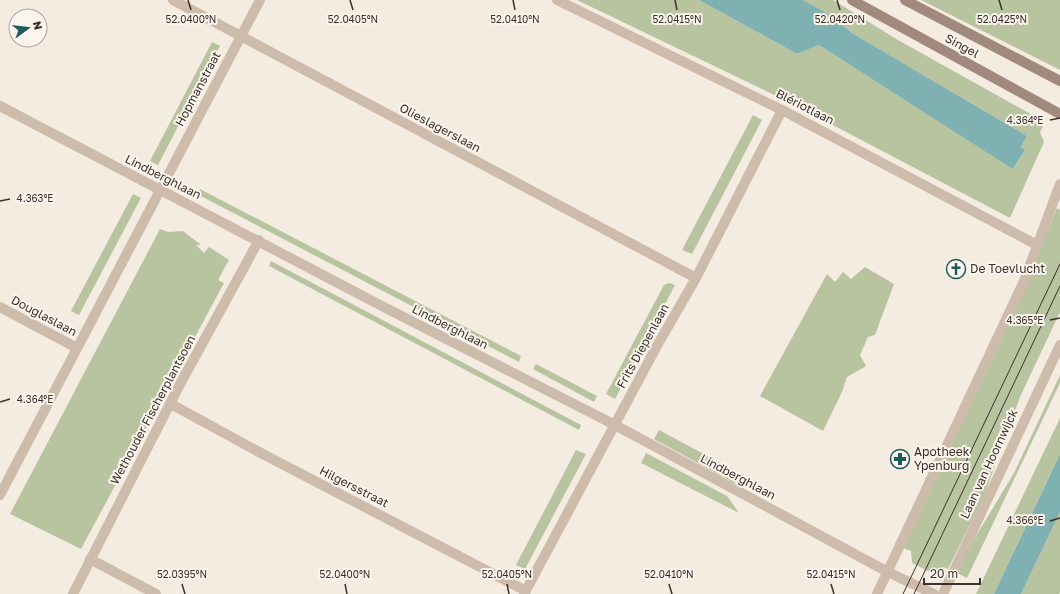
<svg xmlns="http://www.w3.org/2000/svg" width="1060" height="594" font-family="'Golos Text',sans-serif">
<style>
.green{fill:#b8c4a0}
.water{fill:#7fb0b2}
.lines{fill:none;stroke-linecap:round;stroke-linejoin:round}
.street{stroke:#cdbbac;stroke-width:10}
.secondary{stroke:#a18a7d;stroke-width:10}
.tram{stroke:#3b302b;stroke-width:1}
.ticks{fill:none;stroke:#3b302b;stroke-width:1.5}
.labels{text-anchor:middle;stroke-width:4;stroke-linejoin:round;paint-order:stroke}
.street-label{font-size:12px;fill:#3b302b;stroke:#fbf5ee}
.poi-label{font-size:12px;fill:#3b302b;stroke:#fbf5ee;text-anchor:start}
.ticks-label{font-size:10px;text-anchor:middle;fill:#3b302b;stroke:#fbf5ee;stroke-width:4;stroke-linejoin:round;paint-order:stroke}
</style>
<rect width="100%" height="100%" fill="#f4ebe1"/>
<path class="green" d="M 577,0 L 699,0 L 797,54 L 819,45 L 1014,168 L 1025,150 L 1021,147 L 1027,136 L 852,33 L 832,16 L 803,0 L 833,0 L 898,40 L 1045,122 L 1040,132 L 1044,142 L 1010,218 L 787,101 Z
M 921,0 L 1060,0 L 1060,70 Z
M 212,42 L 220,46 L 158,165 L 150,161 Z
M 753,115 L 762,120 L 692,254 L 682,250 Z
M 200,189 L 521,356 L 519,362 L 197,194 Z
M 133,194 L 141,198 L 79,315 L 71,311 Z
M 1057,208 L 1060,210 L 1060,312 L 1020,397 L 984,496 L 948,569 L 943,567 L 938,576 L 912,563 L 911,551 L 903,548 L 1008,326 Z
M 160,229 L 168,232 L 183,231 L 201,245 L 196,245 L 204,253 L 209,247 L 229,260 L 218,280 L 224,283 L 81,549 L 10,514 Z
M 271,261 L 581,425 L 579,430 L 269,266 Z
M 865,267 L 894,284 L 875,335 L 868,337 L 860,355 L 866,366 L 847,377 L 842,392 L 823,431 L 760,396 L 827,274 L 835,282 L 843,272 L 851,279 Z
M 669,283 L 675,285 L 615,399 L 606,394 L 664,285 Z
M 536,364 L 597,396 L 594,402 L 533,369 Z
M 1060,375 L 1060,383 L 967,578 L 957,573 L 973,541 L 1014,473 Z
M 1060,418 L 1060,454 L 994,594 L 976,594 Z
M 659,430 L 754,481 L 734,483 L 654,439 Z
M 576,450 L 586,454 L 525,569 L 516,565 Z
M 646,453 L 727,496 L 739,513 L 641,463 Z
M 1060,512 L 1060,592 L 1059,594 L 1021,594 Z"/>
<path class="water" d="M 699,0 L 803,0 L 832,16 L 852,33 L 1027,136 L 1021,147 L 1025,150 L 1013,169 L 819,45 L 797,54 Z
M 1060,454 L 1060,512 L 1021,594 L 994,594 Z"/>
<g class="lines">
<path class="street" d="M 173,0 L 696,278
M 557,0 L 782,110 L 1037,245
M 0,106 L 380,305 L 615,425 L 888,572 L 934,594
M 0,307 L 77,348
M 171,404 L 259,452 L 526,591
M 0,495 L 260,0
M 90,559 L 156,594
M 73,594 L 179,386 L 259,240
M 524,594 L 658,344 L 696,278 L 782,110
M 877,594 L 1024,281 L 1060,184
M 943,594 L 1060,345"/>
<path class="secondary" d="M 852,0 L 1060,114
M 905,0 L 1060,81"/>
<path class="tram" d="M 903,594 L 1060,264
M 914,594 L 1060,286"/>
</g>
<path class="ticks" d="M 188,0 L 191,10M 350,0 L 353,10M 513,0 L 515,10M 675,0 L 677,10M 837,0 L 840,10M 999,0 L 1002,10M 1050,120 L 1060,118M 0,201 L 10,199M 1050,320 L 1060,318M 0,402 L 10,399M 1050,521 L 1060,518M 182,584 L 185,594M 345,584 L 347,594M 507,584 L 509,594M 669,584 L 672,594M 831,584 L 834,594"/>
<defs>
<symbol id="church-ring" viewBox="-11 -11 22 22"><circle r="9.5" fill="#fbf5ee" stroke="#1f5a5e" stroke-width="1.5"/><path d="M-1.2-6h2.4v3.5h3.3v2.4h-3.3V6h-2.4V-.1h-3.3v-2.4h3.3Z" fill="#1f5a5e"/></symbol>
<symbol id="pharmacy-ring" viewBox="-11 -11 22 22"><circle r="9.5" fill="#fbf5ee" stroke="#1f5a5e" stroke-width="1.5"/><path d="M-2-6h4v4h4v4h-4v4h-4v-4h-4v-4h4Z" fill="#1f5a5e"/></symbol>
</defs>
<g fill-rule="evenodd">
<use href="#church-ring" x="945" y="258" width="22" height="22"/>
<use href="#pharmacy-ring" x="889" y="448" width="22" height="22"/>
</g>
<g class="labels">
<g class="street-label">
<text transform="translate(962 46) rotate(29)" y="4">Singel</text>
<text transform="translate(198 89) rotate(-62)" y="4">Hopmanstraat</text>
<text transform="translate(805 107) rotate(27)" y="4">Blériotlaan</text>
<text transform="translate(440 128) rotate(28)" y="4">Olieslagerslaan</text>
<text transform="translate(163 177) rotate(27)" y="4">Lindberghlaan</text>
<text transform="translate(44 316) rotate(28)" y="4">Douglaslaan</text>
<text transform="translate(450 327) rotate(27)" y="4">Lindberghlaan</text>
<text transform="translate(643 346) rotate(-61)" y="4">Frits Diepenlaan</text>
<text transform="translate(153 410) rotate(-62)" y="4">Wethouder Fischerplantsoen</text>
<text transform="translate(989 464) rotate(-65)" y="4">Laan van Hoornwijck</text>
<text transform="translate(738 477) rotate(28)" y="4">Lindberghlaan</text>
<text transform="translate(354 487) rotate(27)" y="4">Hilgersstraat</text>
</g>
<g class="poi-label">
<text x="970" y="273">De Toevlucht</text>
<text x="914" y="456">Apotheek<tspan x="914" dy="14">Ypenburg</tspan></text>
</g>
</g>
<g class="ticks-label">
<text x="1002" y="23">52.0425°N</text>
<text x="191" y="23">52.0400°N</text>
<text x="353" y="23">52.0405°N</text>
<text x="515" y="23">52.0410°N</text>
<text x="677" y="23">52.0415°N</text>
<text x="840" y="23">52.0420°N</text>
<text x="1025" y="124">4.364°E</text>
<text x="35" y="202">4.363°E</text>
<text x="1025" y="324">4.365°E</text>
<text x="35" y="403">4.364°E</text>
<text x="1025" y="524">4.366°E</text>
<text x="182" y="578">52.0395°N</text>
<text x="345" y="578">52.0400°N</text>
<text x="507" y="578">52.0405°N</text>
<text x="669" y="578">52.0410°N</text>
<text x="831" y="578">52.0415°N</text>
</g>
<g transform="translate(28 28) rotate(75)"><circle r="19" fill="#fbf5ee" stroke="#aea6a0"/>
<path d="M0-3L7 15L0 10L-7 15Z" fill="#1f5a5e"/>
<text y="-6" font-size="11" font-weight="bold" text-anchor="middle" fill="#3b302b">N</text>
</g>
<path d="M924 578v6h56v-6" fill="none" stroke="#3b302b" stroke-width="2"/>
<text x="930" y="578" font-size="12" fill="#3b302b" stroke="#fbf5ee" stroke-width="3" paint-order="stroke">20 m</text>
</svg>
